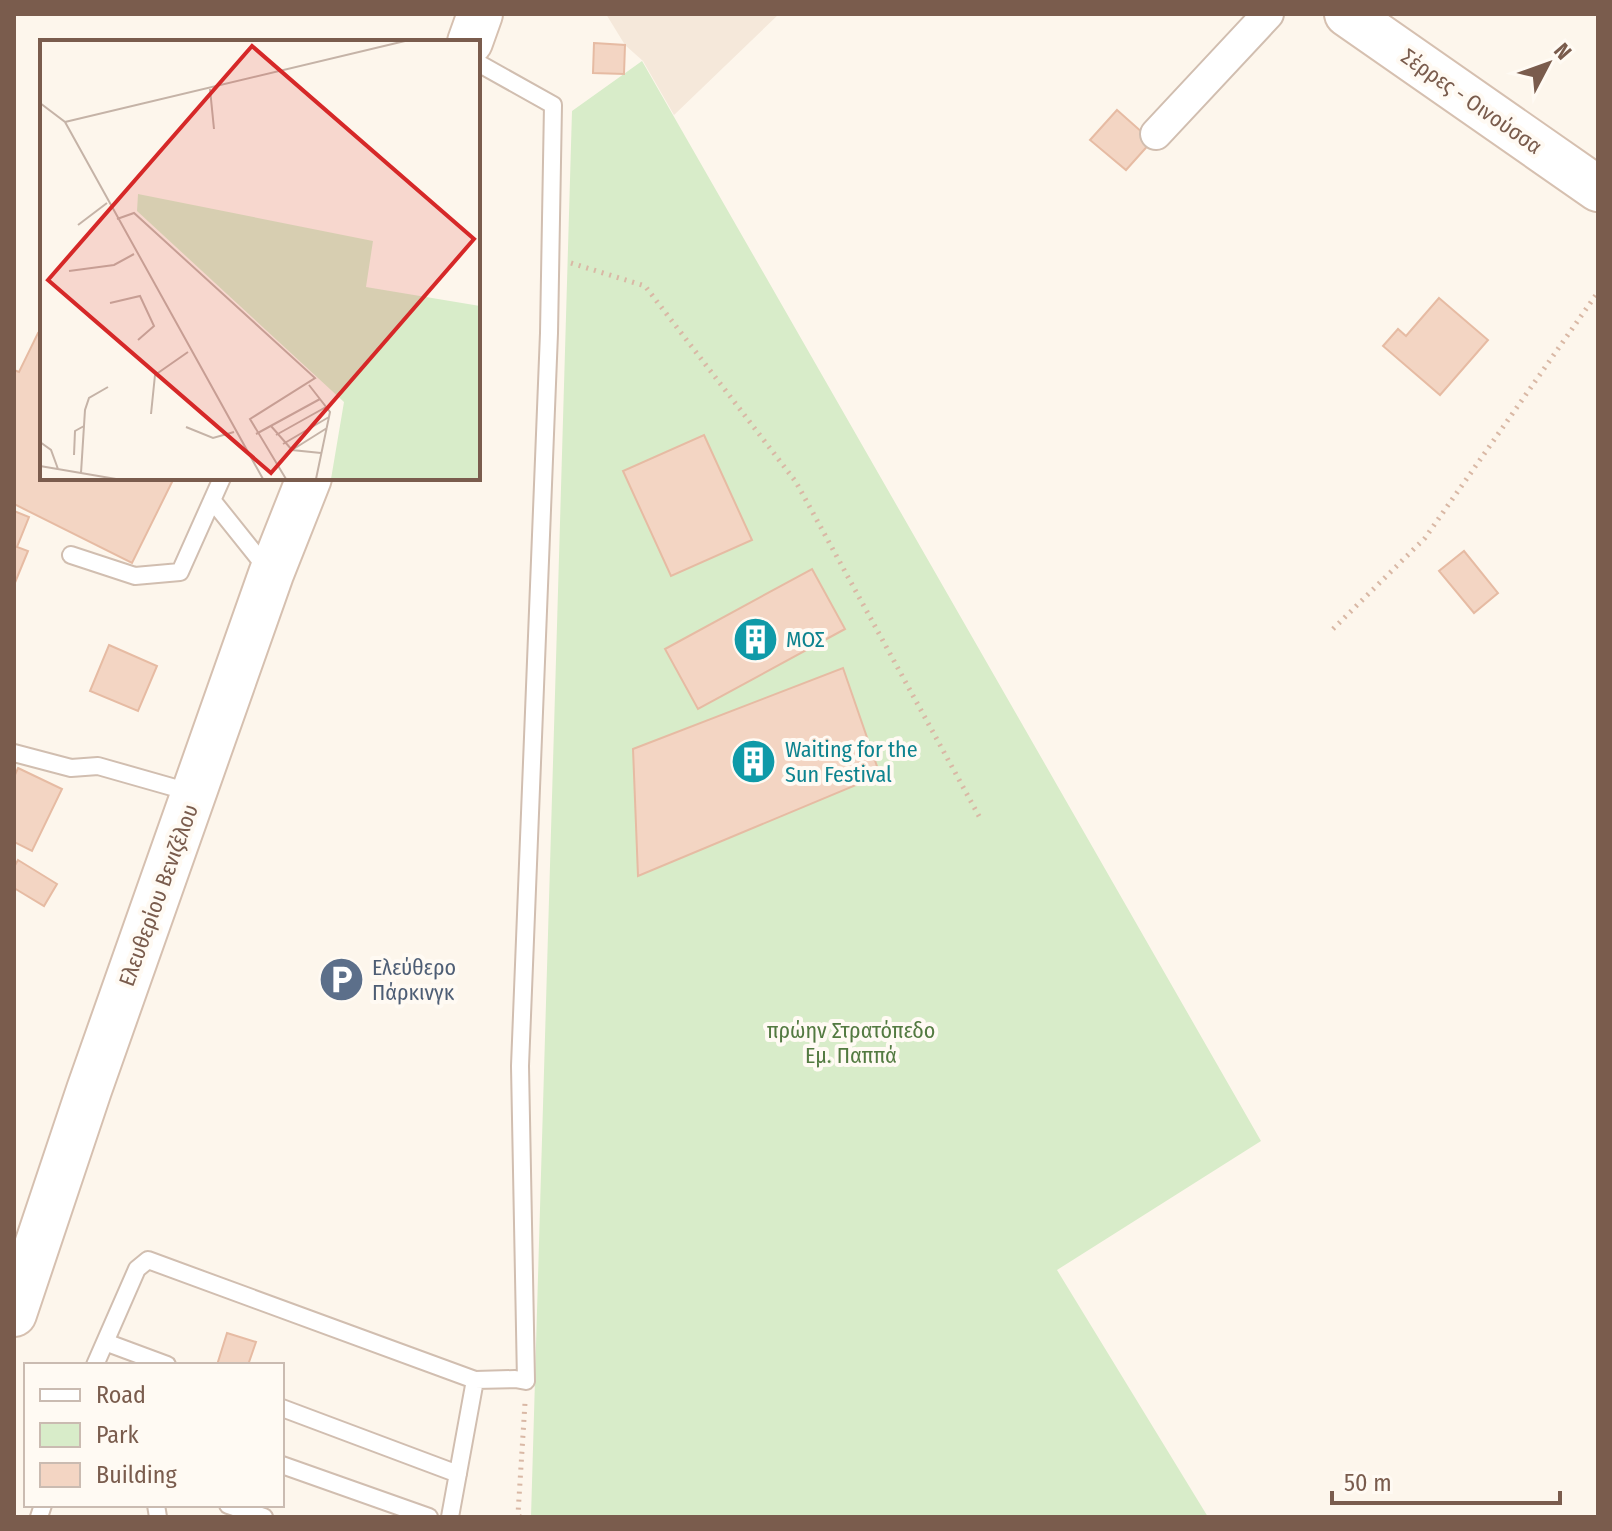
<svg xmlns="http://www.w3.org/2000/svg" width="1612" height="1531" font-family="'Fira Sans Condensed',sans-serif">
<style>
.residential{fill:#f5e8da}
.green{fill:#d8ecc9}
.building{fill:#f3d5c3;stroke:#e6bba3;stroke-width:2}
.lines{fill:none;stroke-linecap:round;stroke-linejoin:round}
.lane-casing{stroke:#d1beb0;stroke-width:20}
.street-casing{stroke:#d1beb0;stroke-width:34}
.secondary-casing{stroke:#d6c0b0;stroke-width:48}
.path{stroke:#d9b8a5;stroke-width:5;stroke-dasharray:2 6;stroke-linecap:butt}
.lane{stroke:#fff;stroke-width:16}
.street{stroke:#fff;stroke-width:30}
.secondary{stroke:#fff;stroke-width:44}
.labels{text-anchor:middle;stroke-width:8;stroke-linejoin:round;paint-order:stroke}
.street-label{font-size:22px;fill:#7a5c4d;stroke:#fffaf3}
.culture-label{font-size:22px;fill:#0d838f;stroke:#fffaf3;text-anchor:start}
.service-label{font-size:22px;fill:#4e5e75;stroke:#fffaf3;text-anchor:start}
.park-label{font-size:22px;fill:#537a41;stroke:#fffaf3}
.inset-road{fill:none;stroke:#c5b3a7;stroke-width:2}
.view{fill:#d62828;fill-opacity:0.15;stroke:#d62828;stroke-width:4}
.inset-edge{fill:none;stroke:#7a5c4d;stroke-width:4}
</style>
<rect width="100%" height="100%" fill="#fdf6ec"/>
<path class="residential" d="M 606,14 L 779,14 L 674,115 L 643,61 L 625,45 Z"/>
<path class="green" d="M 642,61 L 1261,1141 L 1057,1270 L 1208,1517 L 531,1517 L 572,111 Z"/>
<path class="building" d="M 594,43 L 625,45 L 624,74 L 593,73 Z
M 1117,110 L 1152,141 L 1126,170 L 1090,140 Z
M 1439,298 L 1488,340 L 1440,395 L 1383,346 L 1398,329 L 1406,336 Z
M 38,333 L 42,335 L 42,478 L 174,478 L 132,563 L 14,504 L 14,370 L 19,372 Z
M 704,435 L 752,540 L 671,576 L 623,471 Z
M 14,511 L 29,517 L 17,547 L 28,551 L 14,585 Z
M 1464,551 L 1498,593 L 1474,613 L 1439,571 Z
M 812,569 L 845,629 L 698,709 L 665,649 Z
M 109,645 L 157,666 L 138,711 L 90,691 Z
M 843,668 L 880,775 L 638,876 L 633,749 Z
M 18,768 L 62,789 L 32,851 L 14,842 L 14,777 Z
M 18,860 L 57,884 L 44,906 L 14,888 L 14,867 Z
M 227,1333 L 256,1342 L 248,1365 L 217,1365 Z"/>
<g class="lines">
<defs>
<path id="lane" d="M 212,500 L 268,570
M 71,555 L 135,576 L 180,572 L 222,478
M 14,753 L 71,768 L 98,766 L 193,793
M 105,1342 L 167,1365
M 95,1365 L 137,1269 L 148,1260 L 475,1380 L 515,1379 L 526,1381 L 520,1066 L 549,333 L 553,105 L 478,63
M 282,1408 L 458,1474
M 282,1465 L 429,1517
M 156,1505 L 158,1517
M 228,1505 L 264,1517
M 39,1517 L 43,1505
M 450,1517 L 475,1380"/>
<path id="street" d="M 1156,134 L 1268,14"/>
<path id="secondary" d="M 1347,14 L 1598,189
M 470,42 L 480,14
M 14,1314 L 89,1090 L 271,574 L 309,478"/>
</defs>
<use href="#lane" class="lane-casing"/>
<use href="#street" class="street-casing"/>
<use href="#secondary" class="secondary-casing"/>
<path class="path" d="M 571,263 L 645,286 L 796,482 L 980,818
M 1333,629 L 1425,538 L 1598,292
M 520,1517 L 518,1514 L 525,1403"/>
<use href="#lane" class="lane"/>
<use href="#street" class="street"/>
<use href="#secondary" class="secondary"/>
</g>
<defs>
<symbol id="building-disc" viewBox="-11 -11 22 22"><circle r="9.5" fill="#0f9aa8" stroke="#fffaf3"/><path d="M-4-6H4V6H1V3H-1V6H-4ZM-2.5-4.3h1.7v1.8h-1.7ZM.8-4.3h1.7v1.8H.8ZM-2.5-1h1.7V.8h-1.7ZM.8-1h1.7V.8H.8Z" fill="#fff"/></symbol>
<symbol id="parking-disc" viewBox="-11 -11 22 22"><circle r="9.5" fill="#5c6f8a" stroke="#fffaf3"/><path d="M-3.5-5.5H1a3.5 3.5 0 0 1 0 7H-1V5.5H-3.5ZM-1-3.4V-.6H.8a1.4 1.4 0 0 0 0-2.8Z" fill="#fff"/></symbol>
</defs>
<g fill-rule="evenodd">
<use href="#building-disc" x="730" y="614" width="51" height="51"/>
<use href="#building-disc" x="728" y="736" width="51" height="51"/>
<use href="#parking-disc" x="316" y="954" width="51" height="51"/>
</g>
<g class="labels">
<g class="street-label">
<text transform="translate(1472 101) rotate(35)" y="8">Σέρρες - Οινούσσα</text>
<text transform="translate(158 895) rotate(-70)" y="8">Ελευθερίου Βενιζέλου</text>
</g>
<g class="culture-label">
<text x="786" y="647">ΜΟΣ</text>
<text x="785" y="757">Waiting for the<tspan x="785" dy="25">Sun Festival</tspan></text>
</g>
<g class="service-label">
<text x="372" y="975">Ελεύθερο<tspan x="372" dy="25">Πάρκινγκ</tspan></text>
</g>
<g class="park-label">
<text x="851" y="1038">πρώην Στρατόπεδο<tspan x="851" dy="25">Εμ. Παππά</tspan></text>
</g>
</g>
<g transform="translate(40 40)">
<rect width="440" height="440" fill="#fdf6ec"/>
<path d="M 98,154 L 333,201 L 326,247 L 440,266 L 440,439 L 291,439 L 304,362 L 97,171 Z" fill="#d8ecc9"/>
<path class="inset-road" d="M 170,49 L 174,89M 0,63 L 25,82 L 223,439M 25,82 L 365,1M 77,179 L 94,173 L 275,338 L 210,379 L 246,439M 38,185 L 67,163M 29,231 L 74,225 L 94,214M 70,263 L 100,256 L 114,286 L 98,300M 269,345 L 290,372 L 276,439M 111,374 L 115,335 L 148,312M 231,386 L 252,410 L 281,413M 146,387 L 173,398 L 194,392M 216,394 L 280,359M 236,395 L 286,367M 0,402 L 11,410 L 18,429M 243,404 L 289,377M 252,410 L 287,388M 34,415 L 35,391 L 44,386M 0,426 L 76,439M 41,433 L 45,370 L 49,358 L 68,347"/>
<path class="view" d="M 212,6 L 434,199 L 231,433 L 8,240 Z"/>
<rect width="440" height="440" class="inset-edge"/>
</g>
<rect width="1612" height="1531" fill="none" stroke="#7a5c4d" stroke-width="32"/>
<rect x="24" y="1363" width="260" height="144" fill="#fffaf3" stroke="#cabbb1" stroke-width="2"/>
<rect x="40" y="1389" width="40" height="12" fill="#ffffff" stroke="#cabbb1" stroke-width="2"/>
<text x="96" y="1403" font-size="24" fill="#7a5c4d">Road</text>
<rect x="40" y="1423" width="40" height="24" fill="#d8ecc9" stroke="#cabbb1" stroke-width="2"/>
<text x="96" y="1443" font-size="24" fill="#7a5c4d">Park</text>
<rect x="40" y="1463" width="40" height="24" fill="#f3d5c3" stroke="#cabbb1" stroke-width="2"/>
<text x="96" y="1483" font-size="24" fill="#7a5c4d">Building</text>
<g transform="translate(1548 64) rotate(49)" stroke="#fffaf3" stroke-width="6" paint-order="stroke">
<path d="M0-6L14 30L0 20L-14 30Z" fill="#7a5c4d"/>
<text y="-12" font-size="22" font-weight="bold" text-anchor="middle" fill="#7a5c4d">N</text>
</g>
<path d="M1332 1491v12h228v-12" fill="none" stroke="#7a5c4d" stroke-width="4"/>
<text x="1344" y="1491" font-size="24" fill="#7a5c4d" stroke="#fffaf3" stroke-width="6" paint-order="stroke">50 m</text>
</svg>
